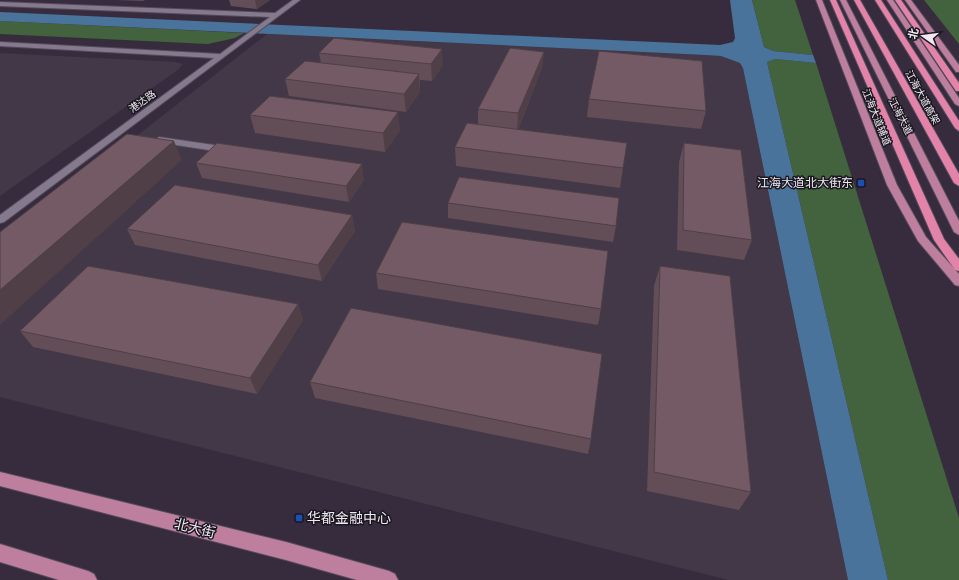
<svg xmlns="http://www.w3.org/2000/svg" width="959" height="580" font-family="Barlow,'Noto Sans SC',sans-serif">
<style>
.commercial{fill:#433847}
.green{fill:#42633d}
.water{fill:#4a739b}
.lines{fill:none;stroke-linecap:round;stroke-linejoin:round}
.minor-casing{stroke:#554b5b;stroke-width:2}
.major-casing{stroke:#554b5b;stroke-width:2}
.highway-casing{stroke:#554b5b;stroke-width:2}
.minor{fill:#85798e;fill-rule:evenodd}
.major{fill:#be7f9e;fill-rule:evenodd}
.highway{fill:#e483a9;fill-rule:evenodd}
.wall{fill:#634d57}
.shaded-wall{fill:#503f47}
.building{fill:#735a65;stroke:#503f47}
.transit-dot{fill:#1a4fb4;stroke:#1b171f;stroke-width:1.5}
.labels{text-anchor:middle;stroke-width:3;stroke-linejoin:round;paint-order:stroke}
.far-street-label{font-size:10px;fill:#f0e9f5;stroke:#1b171f}
.poi-label{font-size:12px;fill:#f0e9f5;stroke:#1b171f;text-anchor:end}
.near-poi-label{font-size:14px;fill:#f0e9f5;stroke:#1b171f;text-anchor:start}
.near-street-label{font-size:14px;fill:#f0e9f5;stroke:#1b171f}
</style>
<rect width="100%" height="100%" fill="#372c3e"/>
<path class="commercial" d="M 267,34 L 705,55 L 721,56 L 740,63 L 743,68 L 848,580 L 729,580 L 0,397 L 0,243 Z
M 0,53 L 175,62 L 183,64 L 179,69 L 0,196 Z"/>
<path class="green" d="M 752,0 L 795,0 L 813,55 L 773,51 L 764,47 Z
M 924,0 L 959,0 L 959,44 Z
M 0,21 L 244,33 L 235,38 L 208,44 L 0,34 Z
M 775,59 L 816,63 L 959,518 L 959,580 L 888,580 L 767,62 Z"/>
<path class="water" d="M 730,0 L 752,0 L 764,47 L 773,51 L 813,55 L 816,63 L 775,59 L 767,62 L 888,580 L 848,580 L 743,68 L 740,63 L 721,56 L 705,55 L 0,21 L 0,12 L 720,45 L 733,42 L 735,38 Z"/>
<g class="lines">
<defs>
<path id="minor" d="M 293,0 L 300,0 L 4,222 L 0,223 L 0,215 L 214,58 L 0,46 L 0,42 L 220,54 L 270,17 L 0,6 L 0,2 L 275,13 Z
M 159,137 L 228,147 L 233,150 L 228,153 L 156,142 L 155,140 Z"/>
<path id="major" d="M 816,0 L 822,0 L 897,185 L 926,237 L 959,274 L 959,286 L 955,285 L 918,241 L 887,185 Z
M 840,0 L 846,0 L 959,221 L 959,235 L 954,232 Z
M 887,0 L 893,0 L 959,98 L 959,106 L 955,104 Z
M 905,0 L 911,0 L 959,65 L 959,72 L 956,72 Z
M 0,472 L 286,542 L 389,571 L 395,574 L 398,580 L 357,580 L 286,560 L 0,486 Z
M 0,544 L 88,571 L 94,574 L 97,580 L 59,580 L 0,562 Z"/>
<path id="highway" d="M 830,0 L 836,0 L 944,239 L 959,259 L 959,271 L 955,270 L 934,240 Z
M 854,0 L 860,0 L 959,174 L 959,186 L 954,183 Z
M 875,0 L 881,0 L 959,121 L 959,131 L 955,128 Z
M 895,0 L 901,0 L 959,83 L 959,91 L 956,91 Z"/>
</defs>
<use href="#minor" class="minor-casing"/>
<use href="#major" class="major-casing"/>
<use href="#highway" class="highway-casing"/>
<use href="#minor" class="minor"/>
<use href="#major" class="major"/>
<use href="#highway" class="highway"/>
</g>
<path class="wall" d="M 115,0 L 145,0 L 143,1 Z
M 229,0 L 270,0 L 257,9 L 231,6 Z
M 544,52 L 542,68 L 518,130 L 623,168 L 620,188 L 456,166 L 455,147 L 478,125 L 478,109 Z
M 319,53 L 443,65 L 432,81 L 420,80 L 420,92 L 406,112 L 289,96 L 285,79 L 321,63 Z
M 589,99 L 706,111 L 701,129 L 587,117 Z
M 250,115 L 400,130 L 385,152 L 255,133 Z
M 684,143 L 752,240 L 744,260 L 677,250 L 679,162 Z
M 196,163 L 364,180 L 349,202 L 202,178 Z
M 448,203 L 616,226 L 613,242 L 448,218 Z
M 352,215 L 355,231 L 322,281 L 135,245 L 127,229 Z
M 660,266 L 751,492 L 739,510 L 647,491 L 654,286 Z
M 376,273 L 601,309 L 598,325 L 378,289 Z
M 298,304 L 303,320 L 257,394 L 33,347 L 20,331 Z
M 310,382 L 591,439 L 588,454 L 315,398 Z"/>
<path class="shaded-wall" d="M 255,0 L 270,0 L 257,9 Z
M 442,49 L 443,65 L 432,81 L 431,64 Z
M 544,52 L 542,68 L 517,132 L 518,113 Z
M 419,74 L 420,92 L 406,112 L 404,94 Z
M 398,112 L 400,130 L 385,152 L 383,133 Z
M 174,141 L 182,160 L 0,325 L 0,290 Z
M 362,164 L 364,180 L 349,202 L 346,186 Z
M 352,215 L 355,231 L 322,281 L 318,265 Z
M 298,304 L 303,320 L 257,394 L 250,378 Z"/>
<path class="building" d="M 334,38 L 442,49 L 431,64 L 319,53 Z
M 510,48 L 544,52 L 518,113 L 478,109 Z
M 599,51 L 702,61 L 706,111 L 589,99 Z
M 305,61 L 419,74 L 404,94 L 285,79 Z
M 270,96 L 398,112 L 383,133 L 250,115 Z
M 467,123 L 627,143 L 623,168 L 455,147 Z
M 127,134 L 174,141 L 0,290 L 0,232 Z
M 217,143 L 362,164 L 346,186 L 196,163 Z
M 684,143 L 741,150 L 752,240 L 683,230 Z
M 459,177 L 619,198 L 616,226 L 448,203 Z
M 175,185 L 352,215 L 318,265 L 127,229 Z
M 402,222 L 608,251 L 601,309 L 376,273 Z
M 88,266 L 298,304 L 250,378 L 20,331 Z
M 660,266 L 730,276 L 751,492 L 654,472 Z
M 351,308 L 602,354 L 591,439 L 310,382 Z"/>
<g class="transit-dot">
<rect x="857" y="179" width="8" height="8" rx="2"/>
<rect x="295" y="514" width="8" height="8" rx="2"/>
</g>
<g class="labels">
<g class="far-street-label">
<text transform="translate(923 97) rotate(61)" y="4">江海大道高架</text>
<text transform="translate(142 101) rotate(-36)" y="4">港达路</text>
<text transform="translate(901 116) rotate(63)" y="4">江海大道</text>
<text transform="translate(877 117) rotate(68)" y="4">江海大道辅道</text>
</g>
<g class="poi-label">
<text x="853" y="187">江海大道北大街东</text>
</g>
<g class="near-poi-label">
<text x="307" y="523">华都金融中心</text>
</g>
<g class="near-street-label">
<text transform="translate(195 528) rotate(14)" y="5">北大街</text>
</g>
</g>
<g transform="translate(923 36) rotate(284)" stroke="#1b171f" stroke-width="3" paint-order="stroke">
<path d="M0-3L7 15L0 10L-7 15Z" fill="#f0e9f5"/>
<text y="-6" font-size="11" font-weight="bold" text-anchor="middle" fill="#f0e9f5">北</text>
</g>
</svg>
